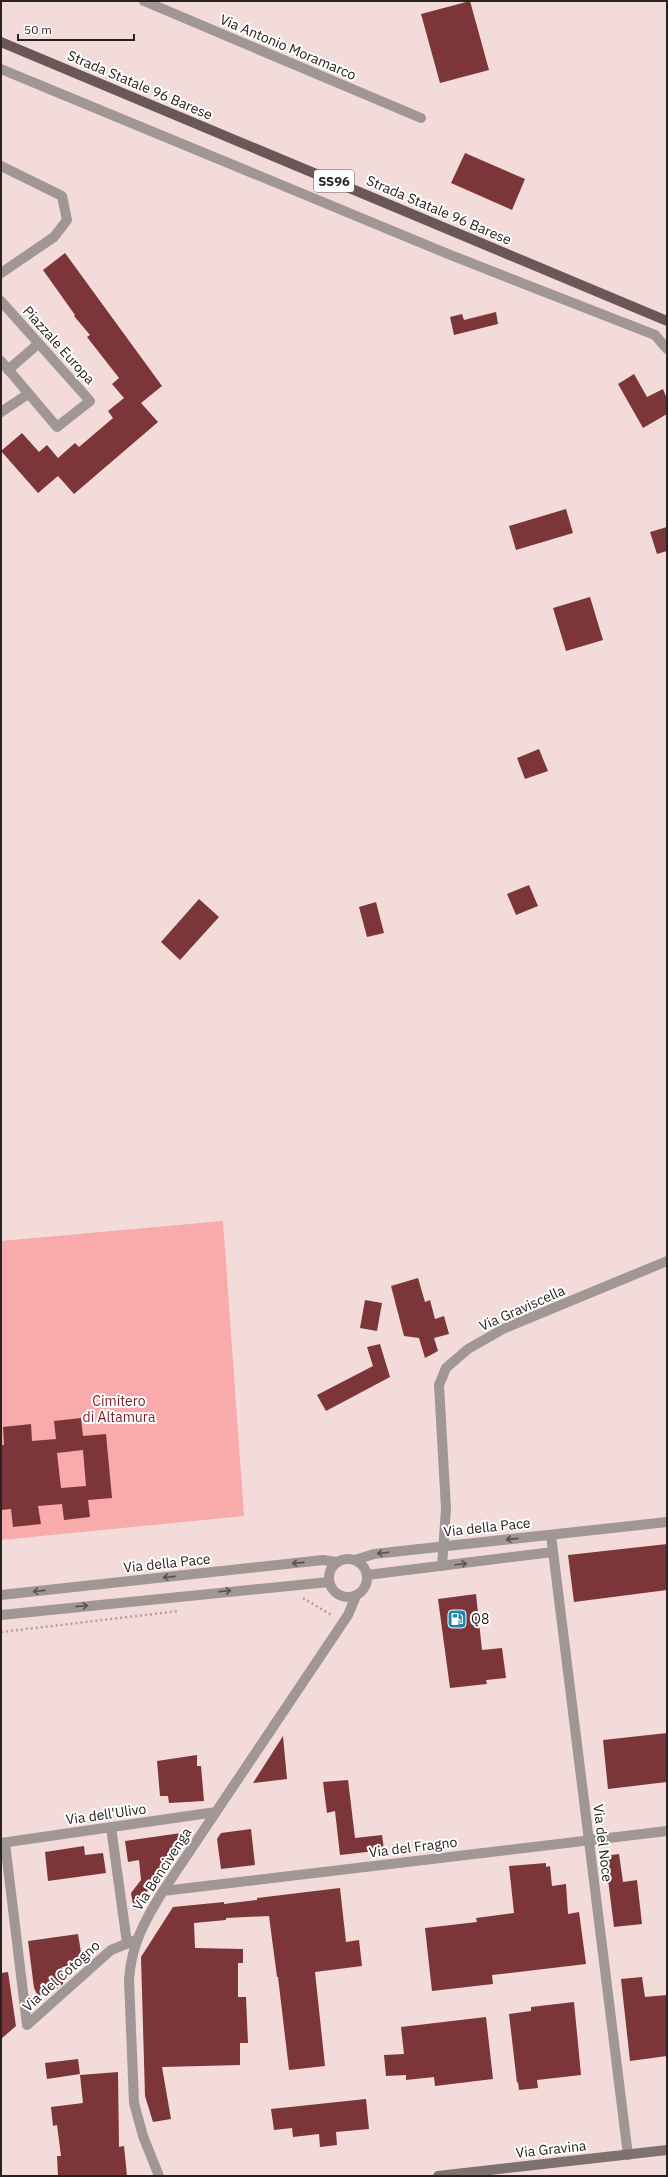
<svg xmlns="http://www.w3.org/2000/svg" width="668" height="2177" font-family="'IBM Plex Sans',sans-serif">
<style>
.green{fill:#f9aaaa}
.building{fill:#7c3538;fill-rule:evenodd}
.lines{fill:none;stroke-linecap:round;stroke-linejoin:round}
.path{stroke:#b29f9e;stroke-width:2.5;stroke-dasharray:2 3;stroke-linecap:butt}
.minor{stroke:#a09695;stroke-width:10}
.secondary{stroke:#807171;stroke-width:10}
.primary{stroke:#695857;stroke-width:10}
.oneway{stroke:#59504f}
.labels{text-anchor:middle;stroke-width:4;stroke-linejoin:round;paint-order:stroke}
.shield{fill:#fff;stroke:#6a6464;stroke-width:1}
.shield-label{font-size:13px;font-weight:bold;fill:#2a2121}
.street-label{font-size:14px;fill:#2a2121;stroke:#fff}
.park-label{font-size:14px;fill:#7c1d27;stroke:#fff}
.poi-label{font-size:14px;fill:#2a2121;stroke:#fff;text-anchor:start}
</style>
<rect width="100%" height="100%" fill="#f3dbda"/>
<path class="green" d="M 223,1221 L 244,1516 L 1,1540 L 1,1241 Z"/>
<path class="building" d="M 470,1 L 489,70 L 440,83 L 421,14 Z
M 465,153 L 525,179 L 512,210 L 451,183 Z
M 65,253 L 162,386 L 141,403 L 158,422 L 74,494 L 58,476 L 38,493 L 1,451 L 22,433 L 39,452 L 47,445 L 58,458 L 75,443 L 79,447 L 113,418 L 108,411 L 124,398 L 112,384 L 119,378 L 87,337 L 90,335 L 74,316 L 75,315 L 43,270 Z
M 496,312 L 498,324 L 454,335 L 450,317 L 462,314 L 464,320 Z
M 634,374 L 647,397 L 663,389 L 667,399 L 667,414 L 643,428 L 618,384 Z
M 566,509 L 573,533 L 516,550 L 509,526 Z
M 667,527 L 667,551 L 657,554 L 650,532 Z
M 590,597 L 603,640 L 566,651 L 553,608 Z
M 539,749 L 548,771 L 525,779 L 517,758 Z
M 529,885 L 538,906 L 516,915 L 507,894 Z
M 199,899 L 219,917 L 180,960 L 161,942 Z
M 376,902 L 384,933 L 367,937 L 359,907 Z
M 418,1278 L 425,1302 L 430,1300 L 435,1319 L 444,1316 L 449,1334 L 434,1338 L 438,1351 L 425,1358 L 419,1338 L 404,1336 L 391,1286 Z
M 365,1300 L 382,1303 L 377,1331 L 360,1328 Z
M 380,1344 L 390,1377 L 326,1411 L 317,1395 L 373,1366 L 367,1347 Z
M 81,1418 L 83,1436 L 106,1434 L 112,1498 L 88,1500 L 90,1517 L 64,1520 L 62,1504 L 38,1506 L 41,1524 L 13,1527 L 11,1509 L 1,1510 L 1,1445 L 4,1445 L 3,1427 L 31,1424 L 32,1441 L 56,1439 L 54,1421 ZM 83,1450 L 86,1486 L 61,1488 L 57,1453 Z
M 667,1544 L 667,1590 L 574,1602 L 568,1555 Z
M 476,1594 L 482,1650 L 502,1648 L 506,1678 L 486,1680 L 487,1684 L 450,1688 L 438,1599 Z
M 667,1733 L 667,1782 L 608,1789 L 603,1740 Z
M 283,1736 L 287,1779 L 253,1783 Z
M 197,1755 L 197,1766 L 201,1766 L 204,1801 L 169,1803 L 168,1796 L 160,1796 L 157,1761 Z
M 348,1780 L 355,1838 L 382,1835 L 384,1850 L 340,1855 L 335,1811 L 327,1813 L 323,1782 Z
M 251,1829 L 255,1865 L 221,1869 L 217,1839 L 221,1833 Z
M 188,1832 L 161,1872 L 134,1910 L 131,1893 L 141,1880 L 139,1860 L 128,1862 L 125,1841 Z
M 84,1846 L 85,1855 L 103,1853 L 106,1873 L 48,1881 L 45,1852 Z
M 619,1854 L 623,1882 L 637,1880 L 642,1924 L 614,1927 L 605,1856 Z
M 546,1863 L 546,1867 L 550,1866 L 552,1886 L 566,1884 L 568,1914 L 579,1912 L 586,1964 L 492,1975 L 493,1984 L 432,1991 L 425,1928 L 477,1922 L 476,1918 L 514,1913 L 509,1866 Z
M 340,1888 L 346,1942 L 359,1940 L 362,1966 L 315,1972 L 325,2066 L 289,2070 L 278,1977 L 277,1977 L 269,1916 L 226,1918 L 226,1920 L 194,1923 L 195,1948 L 243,1949 L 243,1963 L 238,1963 L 238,1997 L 246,1997 L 248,2043 L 240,2043 L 240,2065 L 162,2067 L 171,2119 L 153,2122 L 145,2096 L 141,1957 L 173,1907 L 224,1902 L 224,1904 L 257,1900 L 257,1898 Z
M 78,1934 L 83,1964 L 62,1967 L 63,1984 L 58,1988 L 38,1996 L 34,1988 L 28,1941 Z
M 8,1972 L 16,2026 L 1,2039 L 1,1973 Z
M 642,1977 L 645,1997 L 667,1995 L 667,2056 L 630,2061 L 621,1979 Z
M 574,2002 L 581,2075 L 537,2080 L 538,2088 L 519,2090 L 518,2082 L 517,2083 L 509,2014 L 531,2011 L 531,2007 Z
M 486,2017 L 493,2079 L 435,2086 L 434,2077 L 406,2080 L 406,2075 L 386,2076 L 384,2055 L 404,2054 L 401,2027 Z
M 78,2059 L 80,2074 L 47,2079 L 45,2063 Z
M 118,2072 L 119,2147 L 124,2146 L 127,2176 L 58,2176 L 57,2156 L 61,2156 L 57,2125 L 53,2126 L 51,2107 L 83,2103 L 80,2075 Z
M 366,2099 L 369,2129 L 336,2132 L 337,2145 L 320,2147 L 319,2134 L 293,2137 L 292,2128 L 274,2130 L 271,2109 Z"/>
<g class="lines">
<path class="path" d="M 303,1598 L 333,1616
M 1,1632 L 179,1611"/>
<path class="minor" d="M 144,1 L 421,118
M 1,69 L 453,256 L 655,335 L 667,349
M 1,166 L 62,196 L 67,220 L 54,237 L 1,273
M 1,301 L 90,401 L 57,427 L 1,361
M 8,370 L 38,344
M 1,412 L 28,394
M 551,1535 L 628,2155
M329 1578a19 19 0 1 1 38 0a19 19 0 1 1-38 0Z
M 355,1560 L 374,1554 L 667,1522
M 442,1566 L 446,1509 L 439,1385 L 446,1368 L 468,1349 L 503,1329 L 667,1261
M 367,1575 L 553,1552
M 1,1595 L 323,1560 L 337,1562
M 1,1615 L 329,1582
M 111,1827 L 127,1943
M 1,1843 L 216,1812
M 5,1843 L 27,2025
M 163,1891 L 667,1831
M 27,2025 L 111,1950 L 136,1940
M 159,2176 L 143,2136 L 134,2103 L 129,1980 C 131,1945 145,1920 163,1891 L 348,1615 L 356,1596"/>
<path class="secondary" d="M 438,2176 L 667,2150"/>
<path class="primary" d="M 1,42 L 667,321"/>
</g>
<defs><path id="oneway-shaft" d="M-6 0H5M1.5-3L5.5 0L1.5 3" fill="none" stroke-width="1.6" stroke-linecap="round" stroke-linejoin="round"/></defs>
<g class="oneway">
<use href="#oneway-shaft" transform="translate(512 1539) rotate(174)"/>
<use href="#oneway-shaft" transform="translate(383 1553) rotate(173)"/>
<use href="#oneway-shaft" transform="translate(298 1563) rotate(174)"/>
<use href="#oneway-shaft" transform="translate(461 1564) rotate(-7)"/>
<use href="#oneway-shaft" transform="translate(169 1577) rotate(174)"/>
<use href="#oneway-shaft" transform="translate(39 1591) rotate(174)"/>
<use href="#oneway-shaft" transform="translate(225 1591) rotate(-6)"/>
<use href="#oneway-shaft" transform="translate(82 1606) rotate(-6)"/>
</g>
<defs>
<symbol id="fuel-square" viewBox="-11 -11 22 22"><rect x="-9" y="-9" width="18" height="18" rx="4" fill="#1c86ae" stroke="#fff"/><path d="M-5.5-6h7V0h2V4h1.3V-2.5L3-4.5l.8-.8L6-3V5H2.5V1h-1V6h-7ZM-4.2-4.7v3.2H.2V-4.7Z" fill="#fff"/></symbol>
</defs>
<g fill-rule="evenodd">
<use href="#fuel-square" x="446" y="1608" width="22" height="22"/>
</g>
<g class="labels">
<rect class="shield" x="314" y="170" width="40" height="22" rx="3"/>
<g class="shield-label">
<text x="334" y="186">SS96</text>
</g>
<g class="street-label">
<text transform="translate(288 47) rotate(23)" y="5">Via Antonio Moramarco</text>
<text transform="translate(140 85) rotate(23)" y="5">Strada Statale 96 Barese</text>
<text transform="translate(439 210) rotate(23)" y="5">Strada Statale 96 Barese</text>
<text transform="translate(59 345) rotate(48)" y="5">Piazzale Europa</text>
<text transform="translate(522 1308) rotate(-24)" y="5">Via Graviscella</text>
<text transform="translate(487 1527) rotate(-6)" y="5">Via della Pace</text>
<text transform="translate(167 1563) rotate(-6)" y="5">Via della Pace</text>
<text transform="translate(106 1814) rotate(-8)" y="5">Via dell'Ulivo</text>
<text transform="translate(603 1843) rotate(83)" y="5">Via del Noce</text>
<text transform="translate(413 1847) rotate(-7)" y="5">Via del Fragno</text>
<text transform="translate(162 1869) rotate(-57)" y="5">Via Bencivenga</text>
<text transform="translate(61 1976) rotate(-42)" y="5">Via del Cotogno</text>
<text transform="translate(551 2149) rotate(-6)" y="5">Via Gravina</text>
</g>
<g class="park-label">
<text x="119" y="1406">Cimitero<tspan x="119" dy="16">di Altamura</tspan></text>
</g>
<g class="poi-label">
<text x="471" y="1624">Q8</text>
</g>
</g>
<rect width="668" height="2177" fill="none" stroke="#2a2121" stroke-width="4"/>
<path d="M18 34v6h116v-6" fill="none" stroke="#2a2121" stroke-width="2"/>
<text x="24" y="34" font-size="12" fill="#2a2121" stroke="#ffffff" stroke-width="3" paint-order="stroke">50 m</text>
</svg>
